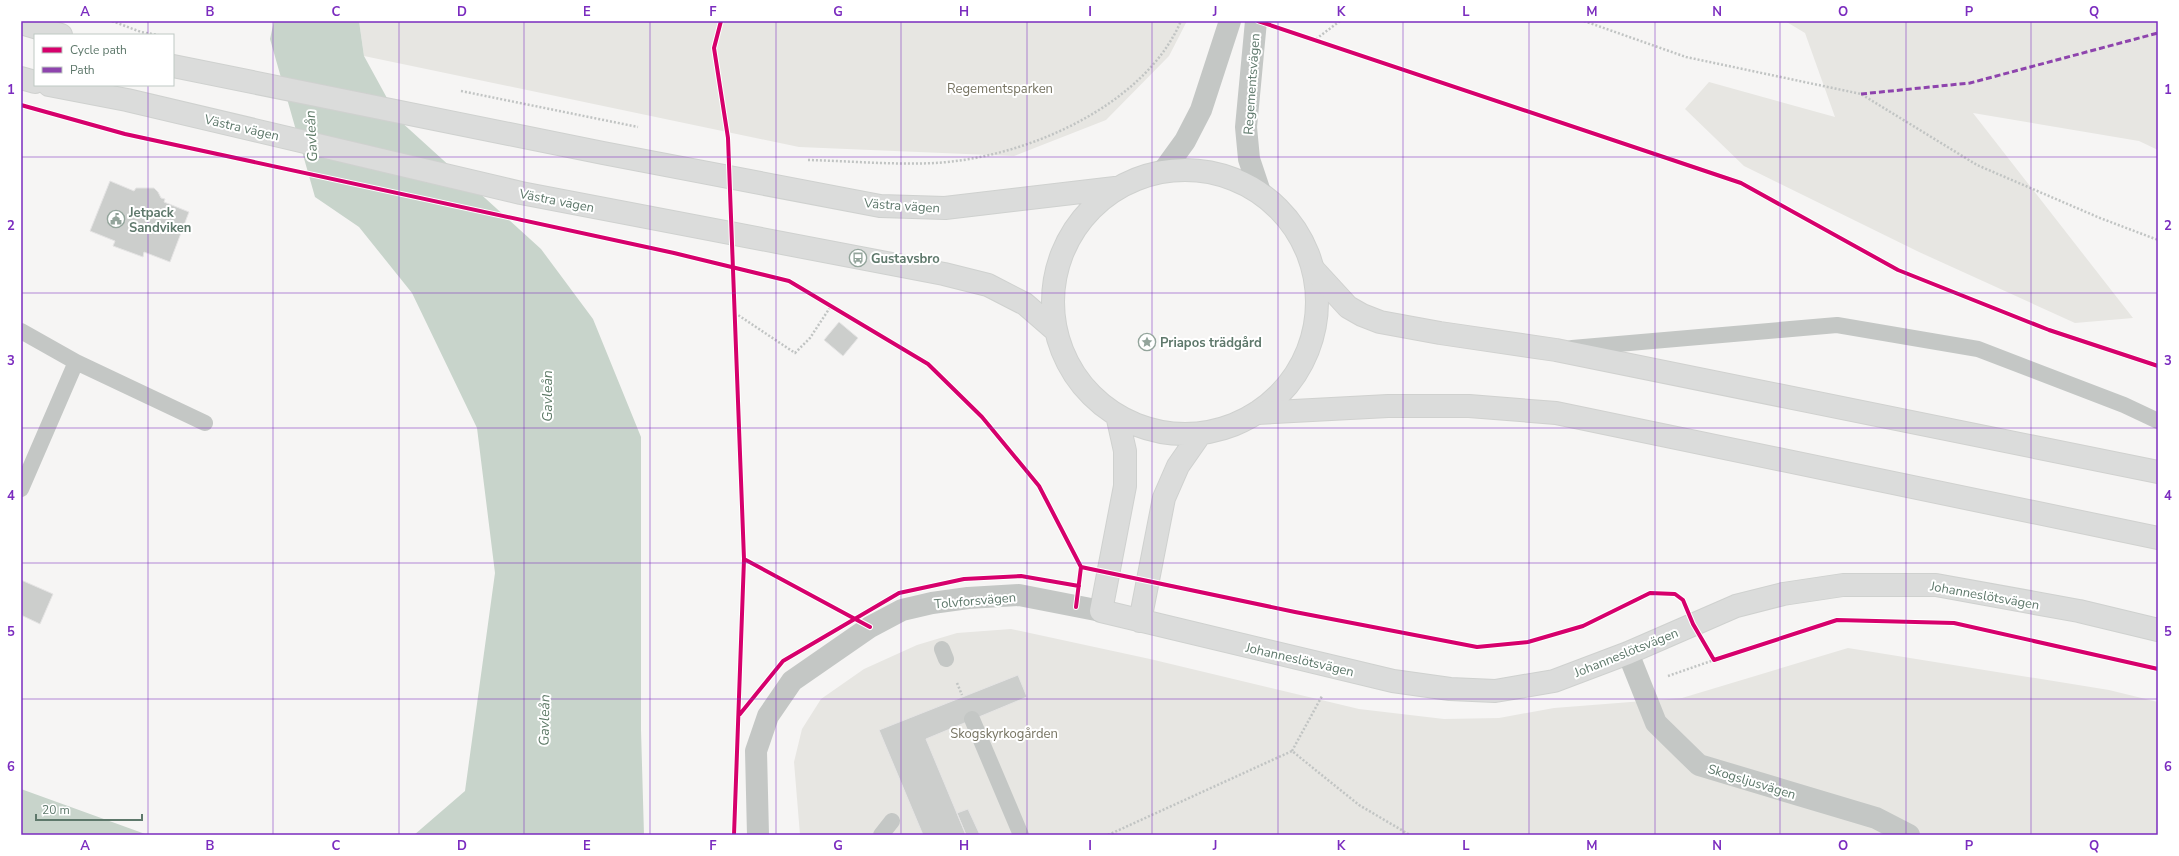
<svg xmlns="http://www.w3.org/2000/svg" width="2179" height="856" font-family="'Nunito Sans',sans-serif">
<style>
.green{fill:#e7e6e2}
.water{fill:#c8d4cb}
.building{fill:#cccecc;stroke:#e5e4e4}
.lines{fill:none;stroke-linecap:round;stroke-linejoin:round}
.secondary-casing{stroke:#cfd1cf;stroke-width:24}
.motorway-casing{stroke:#d0d1cf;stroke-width:24}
.path{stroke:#c1c4c3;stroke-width:2.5;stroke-dasharray:2 2;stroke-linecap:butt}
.service{stroke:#c4c7c5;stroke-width:16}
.minor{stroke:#c4c7c5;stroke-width:22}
.tertiary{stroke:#c4c7c5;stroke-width:22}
.secondary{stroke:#dbdcdb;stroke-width:22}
.motorway{stroke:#dbdcdb;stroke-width:22}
.quiet{stroke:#8e44ad;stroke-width:3;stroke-dasharray:6 3;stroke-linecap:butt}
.cycleway-casing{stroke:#fff;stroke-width:6}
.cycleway{stroke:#d6006c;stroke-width:4}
.grid{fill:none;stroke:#7b2cbf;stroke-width:1;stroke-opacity:0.55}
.labels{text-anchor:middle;stroke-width:4;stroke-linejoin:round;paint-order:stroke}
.street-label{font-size:13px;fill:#5e786b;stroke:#fff}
.park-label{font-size:13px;fill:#767361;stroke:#fff}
.poi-label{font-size:13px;font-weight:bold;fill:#5e786b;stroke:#fff;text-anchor:start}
.water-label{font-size:14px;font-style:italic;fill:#5d7966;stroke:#fff}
.neatline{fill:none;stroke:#7b2cbf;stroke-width:1.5}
.grid-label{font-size:13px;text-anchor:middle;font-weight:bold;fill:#7b2cbf}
</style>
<rect width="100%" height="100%" fill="#f6f5f4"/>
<path class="green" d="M 359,21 L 1187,21 L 1169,56 L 1106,120 L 1014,156 L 799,147 L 364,56 Z
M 1785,21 L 2158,21 L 2158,150 L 2139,141 L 1973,113 L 2133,318 L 2075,323 L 1919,252 L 1744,166 L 1685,109 L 1709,82 L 1835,117 L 1805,33 Z
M 1011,629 L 1150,659 L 1359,709 L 1444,719 L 1499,718 L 1554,708 L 1682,698 L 1848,648 L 2109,690 L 2158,702 L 2158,835 L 800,835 L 794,762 L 802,729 L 821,699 L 864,669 L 917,645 L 957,633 Z"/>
<path class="water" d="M 274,21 L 359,21 L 364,56 L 399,120 L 541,249 L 593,319 L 641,437 L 641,730 L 644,835 L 414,835 L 465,791 L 495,573 L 477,428 L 412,293 L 359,227 L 315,197 L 270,39 Z
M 21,789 L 148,835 L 21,835 Z"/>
<path class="building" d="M 110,181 L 134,191 L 136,188 L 154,188 L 158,192 L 161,198 L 165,199 L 164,202 L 189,212 L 170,262 L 144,252 L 143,257 L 113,246 L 115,241 L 90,231 Z
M 839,322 L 858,338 L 843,356 L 824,340 Z
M 21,580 L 53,594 L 40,624 L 21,615 Z
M 1018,675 L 1027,697 L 926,739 L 966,835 L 923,835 L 879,730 Z
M 968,809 L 980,835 L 966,835 L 957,813 Z"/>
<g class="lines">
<defs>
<path id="secondary" d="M 21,23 L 61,35
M 173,66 L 603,153 L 880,206 L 945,208 L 1115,188
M 21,78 L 35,82
M 49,85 L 127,100 L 521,193 L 944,274 L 988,285 L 1025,304 L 1055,330
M1053 302a132 132 0 1 1 264 0a132 132 0 1 1-264 0Z
M 1117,415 L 1125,451 L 1125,486 L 1101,611 L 1393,681 L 1450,689 L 1495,691 L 1554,681 L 1628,653 L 1736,606 L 1783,594 L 1843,585 L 1936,585 L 2079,611 L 2158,630
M 1140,621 L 1164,498 L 1178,466 L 1201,433"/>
<path id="motorway" d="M 1314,270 L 1348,307 L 1362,315 L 1380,322 L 1440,333 L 1556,350 L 2158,472
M 1257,413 L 1388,406 L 1469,406 L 1556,413 L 2158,538"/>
</defs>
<use href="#secondary" class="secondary-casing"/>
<use href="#motorway" class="motorway-casing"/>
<path class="path" d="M 112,21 L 141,32 L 158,35
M 1584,21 L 1686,57 L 1861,94 L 1977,165 L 2100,218 L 2158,240
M 1316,39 L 1340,21
M 461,91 L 638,127
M 808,160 C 850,161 893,165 935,163 C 1024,158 1144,107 1181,21
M 735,313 L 795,353 L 810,338 L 831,306
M 1668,676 L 1714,660
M 957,683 L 962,695
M 1292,751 L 1322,696
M 1108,835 L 1292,751 L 1359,805 L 1410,835"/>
<path class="service" d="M 21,331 L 76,362 L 205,423
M 1572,348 L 1837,325 L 1978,349 L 2124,405 L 2158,421
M 21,489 L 76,362
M 942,649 L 946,659
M 972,719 L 1021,835
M 881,835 L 892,821"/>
<path class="minor" d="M 1628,653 L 1656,723 L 1699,765 L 1876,818 L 1909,835"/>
<path class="tertiary" d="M 1256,21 L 1246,127 L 1249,159 L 1260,192
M 1164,170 L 1185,141 L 1201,110 L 1230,21
M 758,835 L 756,751 L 768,716 L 792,681 L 870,627 L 902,610 L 932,603 L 968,598 L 1019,595 L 1101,611"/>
<use href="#secondary" class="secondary"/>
<use href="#motorway" class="motorway"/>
<path class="quiet" d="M 1861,94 L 1970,83 L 2158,33"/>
<defs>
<path id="cycleway" d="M 721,21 L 714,48 L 728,138 L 744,559 L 734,835
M 1258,21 L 1741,183 L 1898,270 L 2049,330 L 2158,366
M 21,105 L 125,134 L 674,253 L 789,281 L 928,364 L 982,417 L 1039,486 L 1081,567 L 1076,607
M 744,559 L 870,627
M 1081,567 L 1295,612 L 1477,647 L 1528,642 L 1583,626 L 1650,593 L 1675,594 L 1683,600 L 1693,624 L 1714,660 L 1837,620 L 1954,623 L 2158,669
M 740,714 L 783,661 L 899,593 L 964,579 L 1021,576 L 1079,586"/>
</defs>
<use href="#cycleway" class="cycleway-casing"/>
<use href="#cycleway" class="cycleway"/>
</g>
<path class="grid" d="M 148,21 L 148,35M 273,21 L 273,835M 399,21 L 399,835M 524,21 L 524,835M 650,21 L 650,835M 776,21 L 776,835M 901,21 L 901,835M 1027,21 L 1027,835M 1152,21 L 1152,835M 1278,21 L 1278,835M 1403,21 L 1403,835M 1529,21 L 1529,835M 1655,21 L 1655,835M 1780,21 L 1780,835M 1906,21 L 1906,835M 2031,21 L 2031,835M 148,85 L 148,835M 21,157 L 2158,157M 21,293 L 2158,293M 21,428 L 2158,428M 21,563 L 2158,563M 21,699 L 2158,699"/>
<defs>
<symbol id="civic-ring" viewBox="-11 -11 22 22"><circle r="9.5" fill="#fff" stroke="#93a49b" stroke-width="1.5"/><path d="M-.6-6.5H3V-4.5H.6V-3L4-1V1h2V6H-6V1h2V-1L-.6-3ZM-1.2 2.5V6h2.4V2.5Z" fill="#93a49b"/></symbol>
<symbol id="bus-ring" viewBox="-11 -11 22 22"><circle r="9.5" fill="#fff" stroke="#93a49b" stroke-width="1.5"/><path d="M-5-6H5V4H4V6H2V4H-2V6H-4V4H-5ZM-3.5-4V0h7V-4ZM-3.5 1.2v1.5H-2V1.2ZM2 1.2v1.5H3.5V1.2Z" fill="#93a49b"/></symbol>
<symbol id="sight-ring" viewBox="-11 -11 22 22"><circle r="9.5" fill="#fff" stroke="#93a49b" stroke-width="1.5"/><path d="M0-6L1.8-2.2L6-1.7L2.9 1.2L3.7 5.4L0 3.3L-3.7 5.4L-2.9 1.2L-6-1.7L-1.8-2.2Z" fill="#93a49b"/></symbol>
</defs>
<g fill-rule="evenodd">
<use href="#civic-ring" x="106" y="209" width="20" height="20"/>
<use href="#bus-ring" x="848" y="248" width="20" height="20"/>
<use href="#sight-ring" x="1137" y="332" width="20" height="20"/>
</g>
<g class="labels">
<g class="street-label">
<text transform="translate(1251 84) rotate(-86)" y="5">Regementsvägen</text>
<text transform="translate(242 127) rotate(13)" y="5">Västra vägen</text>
<text transform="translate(557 200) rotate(11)" y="5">Västra vägen</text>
<text transform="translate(902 205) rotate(4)" y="5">Västra vägen</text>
<text transform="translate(1985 595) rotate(10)" y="5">Johanneslötsvägen</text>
<text transform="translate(975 600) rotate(-5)" y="5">Tolvforsvägen</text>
<text transform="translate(1626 652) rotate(-22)" y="5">Johanneslötsvägen</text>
<text transform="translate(1300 659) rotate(13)" y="5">Johanneslötsvägen</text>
<text transform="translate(1752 781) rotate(17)" y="5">Skogsljusvägen</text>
</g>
<g class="park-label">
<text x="1000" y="93">Regementsparken</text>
<text x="1004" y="738">Skogskyrkogården</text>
</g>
<g class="poi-label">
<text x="129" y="217">Jetpack<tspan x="129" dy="15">Sandviken</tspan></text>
<text x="871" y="263">Gustavsbro</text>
<text x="1160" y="347">Priapos trädgård</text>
</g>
<g class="water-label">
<text transform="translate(311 136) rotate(-93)" y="5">Gavleån</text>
<text transform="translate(547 396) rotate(-90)" y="5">Gavleån</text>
<text transform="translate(544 720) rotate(-89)" y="5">Gavleån</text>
</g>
</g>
<rect width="2179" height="856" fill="none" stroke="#ffffff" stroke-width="44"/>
<rect x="34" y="34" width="140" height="52" fill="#ffffff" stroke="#bfc9c4"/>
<rect x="42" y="47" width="20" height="6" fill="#d6006c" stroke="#bfc9c4"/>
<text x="70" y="54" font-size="12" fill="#5e786b">Cycle path</text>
<rect x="42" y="67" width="20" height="6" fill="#8e44ad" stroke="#bfc9c4"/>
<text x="70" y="74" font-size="12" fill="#5e786b">Path</text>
<path d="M36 814v6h106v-6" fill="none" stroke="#5e786b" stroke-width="2"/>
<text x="42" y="814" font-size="12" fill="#5e786b" stroke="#ffffff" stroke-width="3" paint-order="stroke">20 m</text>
<rect x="22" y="22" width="2135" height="812" class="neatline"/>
<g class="grid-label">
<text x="85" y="16">A</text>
<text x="210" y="16">B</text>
<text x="336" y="16">C</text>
<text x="462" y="16">D</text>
<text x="587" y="16">E</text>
<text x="713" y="16">F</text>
<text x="838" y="16">G</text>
<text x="964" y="16">H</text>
<text x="1090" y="16">I</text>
<text x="1215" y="16">J</text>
<text x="1341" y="16">K</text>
<text x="1466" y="16">L</text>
<text x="1592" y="16">M</text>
<text x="1717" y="16">N</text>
<text x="1843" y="16">O</text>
<text x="1969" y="16">P</text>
<text x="2094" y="16">Q</text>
<text x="11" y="94">1</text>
<text x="2168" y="94">1</text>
<text x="11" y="230">2</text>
<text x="2168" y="230">2</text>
<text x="11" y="365">3</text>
<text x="2168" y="365">3</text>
<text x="11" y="500">4</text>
<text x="2168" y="500">4</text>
<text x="11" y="636">5</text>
<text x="2168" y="636">5</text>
<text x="11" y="771">6</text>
<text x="2168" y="771">6</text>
<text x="85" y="850">A</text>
<text x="210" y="850">B</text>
<text x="336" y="850">C</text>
<text x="462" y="850">D</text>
<text x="587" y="850">E</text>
<text x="713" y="850">F</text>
<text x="838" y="850">G</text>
<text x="964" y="850">H</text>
<text x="1090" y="850">I</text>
<text x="1215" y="850">J</text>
<text x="1341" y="850">K</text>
<text x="1466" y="850">L</text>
<text x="1592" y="850">M</text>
<text x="1717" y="850">N</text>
<text x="1843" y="850">O</text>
<text x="1969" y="850">P</text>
<text x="2094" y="850">Q</text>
</g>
</svg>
